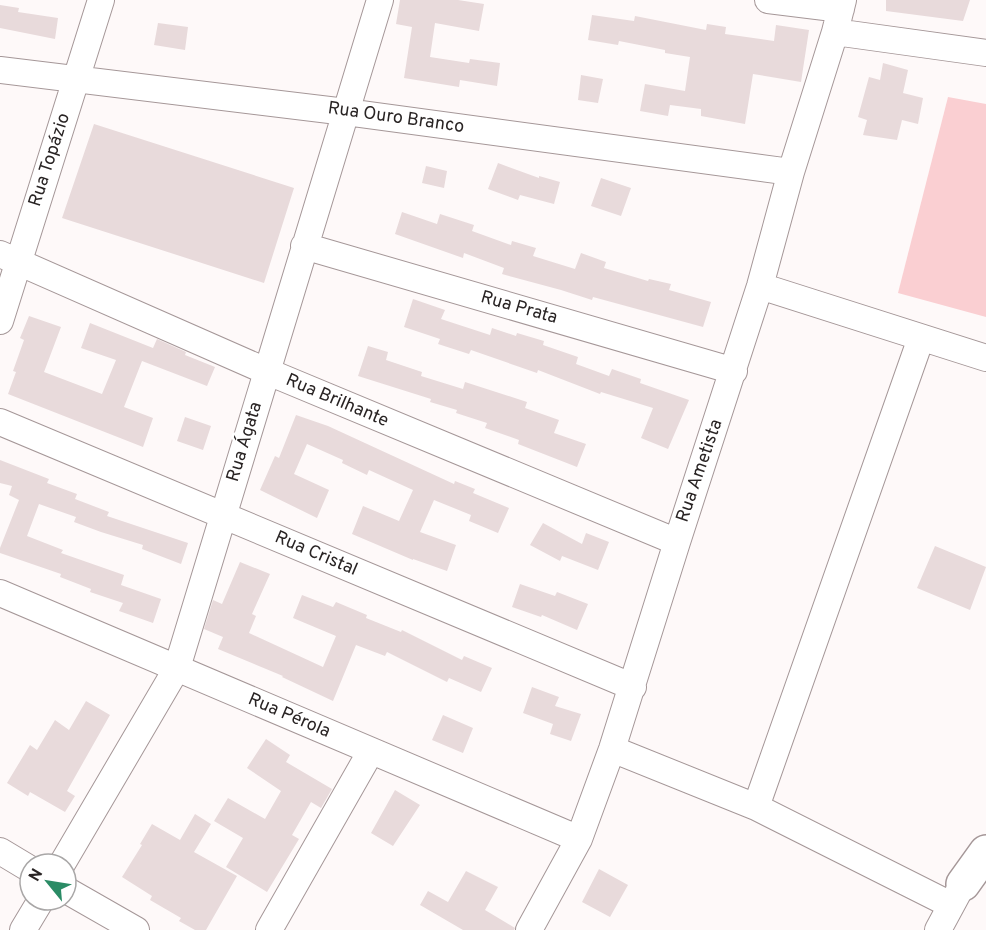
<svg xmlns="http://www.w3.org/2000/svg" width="986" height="930" font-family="Overpass,sans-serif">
<rect width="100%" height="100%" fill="#fef9f9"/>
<path fill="#facfd2" d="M 948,97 L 986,104 L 986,317 L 898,293 Z"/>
<path fill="#e8dadb" d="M 400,0 L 458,0 L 484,4 L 479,31 L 435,23 L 430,57 L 469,63 L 470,59 L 500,63 L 497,86 L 460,80 L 459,87 L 404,78 L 412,27 L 396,24 Z
M 886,0 L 970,0 L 963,21 L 886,11 Z
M 0,5 L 19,8 L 18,12 L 58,18 L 55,39 L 0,28 Z
M 592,15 L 634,21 L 635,16 L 706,30 L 707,24 L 726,27 L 725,34 L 774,41 L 776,25 L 809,30 L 801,82 L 753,74 L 745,124 L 701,116 L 701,109 L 670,105 L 668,116 L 640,111 L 645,84 L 685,91 L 690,57 L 665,53 L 665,50 L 619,41 L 618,45 L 588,40 Z
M 158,23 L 188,27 L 185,50 L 154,45 Z
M 883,63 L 908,70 L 903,93 L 923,98 L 918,124 L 902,120 L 897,140 L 863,135 L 867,120 L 858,117 L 869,77 L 880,80 Z
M 581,75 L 603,79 L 598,103 L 578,100 Z
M 94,124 L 294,188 L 264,283 L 62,218 Z
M 498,163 L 539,178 L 539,176 L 560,182 L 554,204 L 520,195 L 518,200 L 488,189 Z
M 426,166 L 447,171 L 444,188 L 422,183 Z
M 601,178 L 631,188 L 621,216 L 591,206 Z
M 402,212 L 437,224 L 440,214 L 474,225 L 472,231 L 511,245 L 512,241 L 536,248 L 533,256 L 575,269 L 581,253 L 606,262 L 604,268 L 648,281 L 649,279 L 671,284 L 669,290 L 711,302 L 703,327 L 593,297 L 592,300 L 561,290 L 502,274 L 504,268 L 464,253 L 463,258 L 395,234 Z
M 413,299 L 445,310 L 441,319 L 490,335 L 492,328 L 516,336 L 517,333 L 544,341 L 543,345 L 578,357 L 576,364 L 609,376 L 612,369 L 641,379 L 640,383 L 689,400 L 668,449 L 641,438 L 653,408 L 601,392 L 600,394 L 538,370 L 537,373 L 471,350 L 469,354 L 438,344 L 440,339 L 404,327 Z
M 29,316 L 61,327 L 44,372 L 102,394 L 116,360 L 81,348 L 90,323 L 153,348 L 157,339 L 186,352 L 185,355 L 215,367 L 207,386 L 142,361 L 124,407 L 153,418 L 143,447 L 8,394 L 16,372 L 13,371 L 24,340 L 20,338 Z
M 368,346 L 388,352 L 386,360 L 422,372 L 421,376 L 463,389 L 465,382 L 527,402 L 525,408 L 559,420 L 554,433 L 586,444 L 577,467 L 518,444 L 519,440 L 485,428 L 487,423 L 456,413 L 457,410 L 430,402 L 431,399 L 358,376 Z
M 296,415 L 328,426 L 454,484 L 455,481 L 475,489 L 473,493 L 509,508 L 498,533 L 469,521 L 471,515 L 434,500 L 420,532 L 456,545 L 447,571 L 413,559 L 413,560 L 352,534 L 363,506 L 399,521 L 413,490 L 369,470 L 367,475 L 342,463 L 343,460 L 307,444 L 294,474 L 329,490 L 317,518 L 260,490 L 275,456 L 279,458 Z
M 185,417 L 211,426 L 203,450 L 177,441 Z
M 0,460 L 49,479 L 47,483 L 77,494 L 75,499 L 109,512 L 107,516 L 188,543 L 181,564 L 142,549 L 143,545 L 101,532 L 74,522 L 76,517 L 39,504 L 27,536 L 63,550 L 61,553 L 124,575 L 121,585 L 161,599 L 153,623 L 119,611 L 123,603 L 90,592 L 91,589 L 60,577 L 61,574 L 0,553 L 0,548 L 19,500 L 9,495 L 12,486 L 0,483 Z
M 543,523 L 582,544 L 586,533 L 609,542 L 598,570 L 562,556 L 560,561 L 530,545 Z
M 935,546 L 986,567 L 970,610 L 917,588 Z
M 240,562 L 270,574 L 252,614 L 256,616 L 249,633 L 323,667 L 336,636 L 293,618 L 302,595 L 333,607 L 336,602 L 367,615 L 366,618 L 401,632 L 402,630 L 462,660 L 464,656 L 492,668 L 481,692 L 449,678 L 447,682 L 387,652 L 385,656 L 356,645 L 333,701 L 282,677 L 283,676 L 218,649 L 223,637 L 204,629 L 213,600 L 222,604 Z
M 520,584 L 555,596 L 557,592 L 588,604 L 577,630 L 542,615 L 541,617 L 512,607 Z
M 532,687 L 559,697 L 555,706 L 581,714 L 571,741 L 550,734 L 553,724 L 523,713 Z
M 86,701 L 110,715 L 67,791 L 75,796 L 65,812 L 30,792 L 28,796 L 7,783 L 30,745 L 37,750 L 55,720 L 69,730 Z
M 443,715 L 473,728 L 463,753 L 432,740 Z
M 266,739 L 290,755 L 286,762 L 332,789 L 321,808 L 311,802 L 292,835 L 299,839 L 267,892 L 226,867 L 243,838 L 214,821 L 228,798 L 265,819 L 281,791 L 247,768 Z
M 395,790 L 420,805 L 393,846 L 371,833 Z
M 195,814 L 211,824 L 194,852 L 237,876 L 206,930 L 195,930 L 179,921 L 181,918 L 150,900 L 152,896 L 122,877 L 142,845 L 140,844 L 152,824 L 180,840 Z
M 599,869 L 628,885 L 610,917 L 582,902 Z
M 466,871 L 498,887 L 485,910 L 515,928 L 514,930 L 463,930 L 420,905 L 428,891 L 448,902 Z"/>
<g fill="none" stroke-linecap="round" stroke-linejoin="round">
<g stroke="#a59798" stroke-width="28">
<path id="street" d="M 768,0 L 841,9
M 835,32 L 986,53
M 0,70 L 346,112 L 791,172
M 304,246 L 734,371
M 0,254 L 266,371 L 677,542
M 760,286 L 986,358
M 0,321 L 101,0
M 0,422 L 633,687
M 0,593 L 579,839
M 612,749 L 756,807 L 951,905
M 756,807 L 921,338
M 0,851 L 30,869
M 62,864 L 177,668 L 380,0
M 66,890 L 136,930
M 23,930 L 41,900
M 269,930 L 371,751
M 529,930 L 579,839 L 612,749 L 677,542 L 760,286 L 791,172 L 835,32 L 843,0
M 938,930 L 959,891"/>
</g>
<g stroke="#a59798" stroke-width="36">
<path id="primary" d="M 963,884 L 986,852"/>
</g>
<use href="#street" stroke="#fff" stroke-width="26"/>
<use href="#primary" stroke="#fff" stroke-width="33"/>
</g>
<g text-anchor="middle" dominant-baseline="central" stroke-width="5" stroke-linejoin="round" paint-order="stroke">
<g font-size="18" fill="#292424" stroke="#fff">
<text transform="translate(396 118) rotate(8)">Rua Ouro Branco</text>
<text transform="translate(50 160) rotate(-72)">Rua Topázio</text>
<text transform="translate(519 308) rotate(16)">Rua Prata</text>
<text transform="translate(337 401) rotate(23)">Rua Brilhante</text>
<text transform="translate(245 442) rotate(-73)">Rua Ágata</text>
<text transform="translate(700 471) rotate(-71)">Rua Ametista</text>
<text transform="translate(316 554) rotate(23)">Rua Cristal</text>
<text transform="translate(289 716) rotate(23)">Rua Pérola</text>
</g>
</g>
<g transform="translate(48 882) rotate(300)"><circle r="28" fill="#ffffff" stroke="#a9a7a7" stroke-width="1.5"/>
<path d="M0-4.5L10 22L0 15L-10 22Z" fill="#2a8b65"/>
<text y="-9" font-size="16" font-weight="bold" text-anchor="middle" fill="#292424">N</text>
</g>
</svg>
